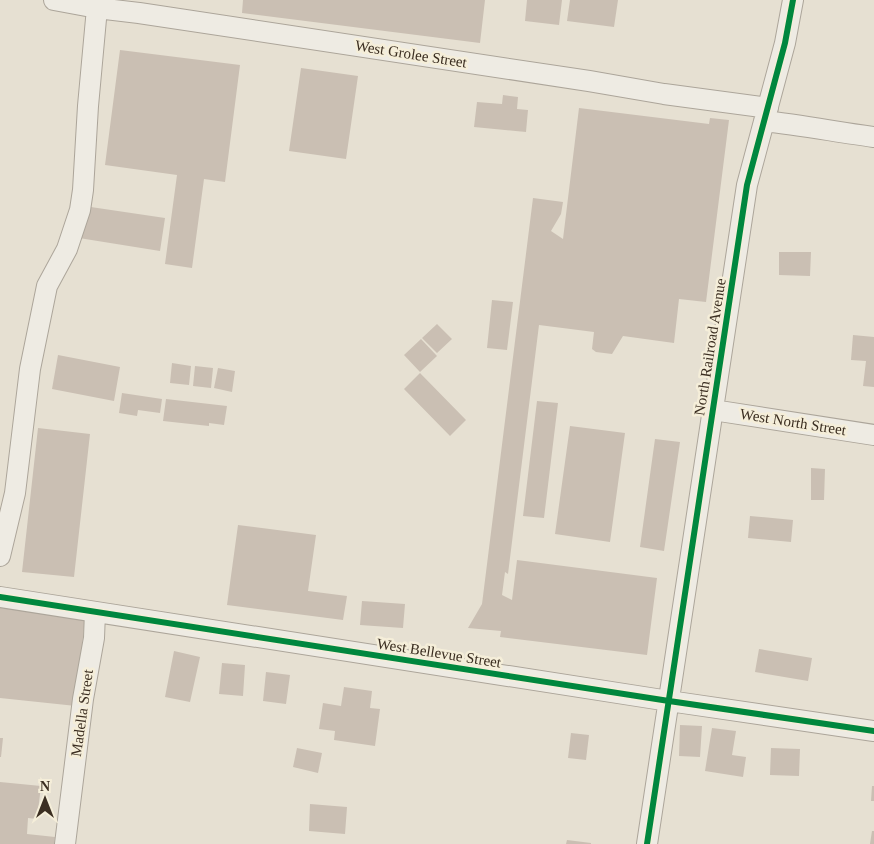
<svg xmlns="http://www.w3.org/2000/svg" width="874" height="844" font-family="Georgia,serif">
<rect width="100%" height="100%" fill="#e6e0d2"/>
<path fill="#cabfb3" d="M 243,0 L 485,0 L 480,43 L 242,13 Z
M 527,0 L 562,0 L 559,25 L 525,21 Z
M 570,0 L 618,0 L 614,27 L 567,21 Z
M 120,50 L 240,65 L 225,182 L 204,179 L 192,268 L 165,264 L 177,175 L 105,165 Z
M 301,68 L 358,76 L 346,159 L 289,151 Z
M 503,95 L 518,97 L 517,109 L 528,110 L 526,132 L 474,127 L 477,102 L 502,104 Z
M 579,108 L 709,124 L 710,118 L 729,120 L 706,302 L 679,299 L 674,343 L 623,336 L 612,354 L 596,352 L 592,349 L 594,332 L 539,325 L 508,574 L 505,572 L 502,595 L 512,600 L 517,560 L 657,578 L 647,655 L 500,637 L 501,631 L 468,628 L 482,604 L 533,198 L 563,202 L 561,214 L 551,231 L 563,239 Z
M 84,206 L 165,218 L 160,251 L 79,238 Z
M 779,252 L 811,252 L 810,276 L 779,275 Z
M 492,300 L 513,302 L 507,350 L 487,348 Z
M 437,324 L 452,339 L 437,353 L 422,338 Z
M 853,335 L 874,337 L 874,387 L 863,386 L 866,361 L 851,360 Z
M 421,339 L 437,356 L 420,372 L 404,355 Z
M 58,355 L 120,367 L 114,401 L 52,389 Z
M 172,363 L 191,366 L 189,385 L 170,383 Z
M 195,366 L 213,368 L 211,388 L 193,386 Z
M 218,368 L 235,371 L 232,392 L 214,388 Z
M 420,373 L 466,420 L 450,436 L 404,389 Z
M 122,393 L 162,399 L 160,413 L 138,410 L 137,416 L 119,413 Z
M 166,399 L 227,406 L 224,425 L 209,423 L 209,426 L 163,421 Z
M 537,401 L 558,403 L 544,518 L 523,516 Z
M 570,426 L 625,433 L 610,542 L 555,534 Z
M 38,428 L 90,434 L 74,577 L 22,572 Z
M 655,439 L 680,442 L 664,551 L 640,547 Z
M 811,468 L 825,469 L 824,500 L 811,500 Z
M 750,516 L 793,520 L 791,542 L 748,538 Z
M 238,525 L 316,535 L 308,591 L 347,596 L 343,620 L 227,605 Z
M 362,601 L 405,604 L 403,628 L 360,625 Z
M 0,608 L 85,617 L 76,706 L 0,698 Z
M 759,649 L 812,658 L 808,681 L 755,672 Z
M 174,651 L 200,657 L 190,702 L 165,697 Z
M 222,663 L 245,665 L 243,696 L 219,694 Z
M 266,672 L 290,675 L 286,704 L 263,701 Z
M 344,687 L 372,691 L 370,708 L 380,709 L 375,746 L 334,740 L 335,731 L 319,729 L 323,703 L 341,706 Z
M 680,725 L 702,726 L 700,757 L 679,756 Z
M 712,728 L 736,731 L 732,755 L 746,757 L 743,777 L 705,771 Z
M 571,733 L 589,735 L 586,760 L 568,758 Z
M 0,738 L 3,738 L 1,757 L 0,757 Z
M 297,748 L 322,753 L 318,773 L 293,767 Z
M 771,748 L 800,749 L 799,776 L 770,775 Z
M 0,782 L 41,786 L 37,819 L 28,818 L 27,834 L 55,837 L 54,844 L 0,844 Z
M 872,786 L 874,786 L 874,801 L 871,801 Z
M 310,804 L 347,807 L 345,834 L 309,831 Z
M 872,831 L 874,831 L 874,844 L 870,844 Z
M 567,840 L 591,843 L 591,844 L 566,844 Z"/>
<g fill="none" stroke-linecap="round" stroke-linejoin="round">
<g stroke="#aca59a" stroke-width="22">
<path id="minor" d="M 54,0 L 97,8 L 139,13 L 589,81 L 664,94 L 768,108
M 764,121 C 801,125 837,132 874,137
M 713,410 L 874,435
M 0,556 L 15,493 L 30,369 L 47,286 L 67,249 L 80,210 L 83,190 L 88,106 L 97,8
M 0,597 L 669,701 L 874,731
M 65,844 L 83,699 L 94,638 L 95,612
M 647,844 L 747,185 L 785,43 L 793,0"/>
</g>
<use href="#minor" stroke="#eeebe3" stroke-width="20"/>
<g stroke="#f5eed9" stroke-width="9">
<path id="cycleway" d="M 0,597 L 669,701 L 874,731
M 647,844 L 747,185 L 785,43 L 793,0"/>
</g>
<use href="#cycleway" stroke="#00873e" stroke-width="6"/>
</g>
<g text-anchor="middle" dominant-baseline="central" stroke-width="5" stroke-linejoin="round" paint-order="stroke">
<g font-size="15" fill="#3b2e21" stroke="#f5eed9">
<text transform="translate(411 54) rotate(9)">West Grolee Street</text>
<text transform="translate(710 347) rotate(-81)">North Railroad Avenue</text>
<text transform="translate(793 422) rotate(9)">West North Street</text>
<text transform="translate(439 653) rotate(9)">West Bellevue Street</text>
<text transform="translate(82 713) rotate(-82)">Madella Street</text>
</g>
</g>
<g transform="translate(45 799)" stroke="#f5eed9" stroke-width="4" paint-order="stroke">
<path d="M0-4L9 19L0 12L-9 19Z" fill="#3b2e21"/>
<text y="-8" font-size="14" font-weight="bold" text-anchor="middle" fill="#3b2e21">N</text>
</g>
</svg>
